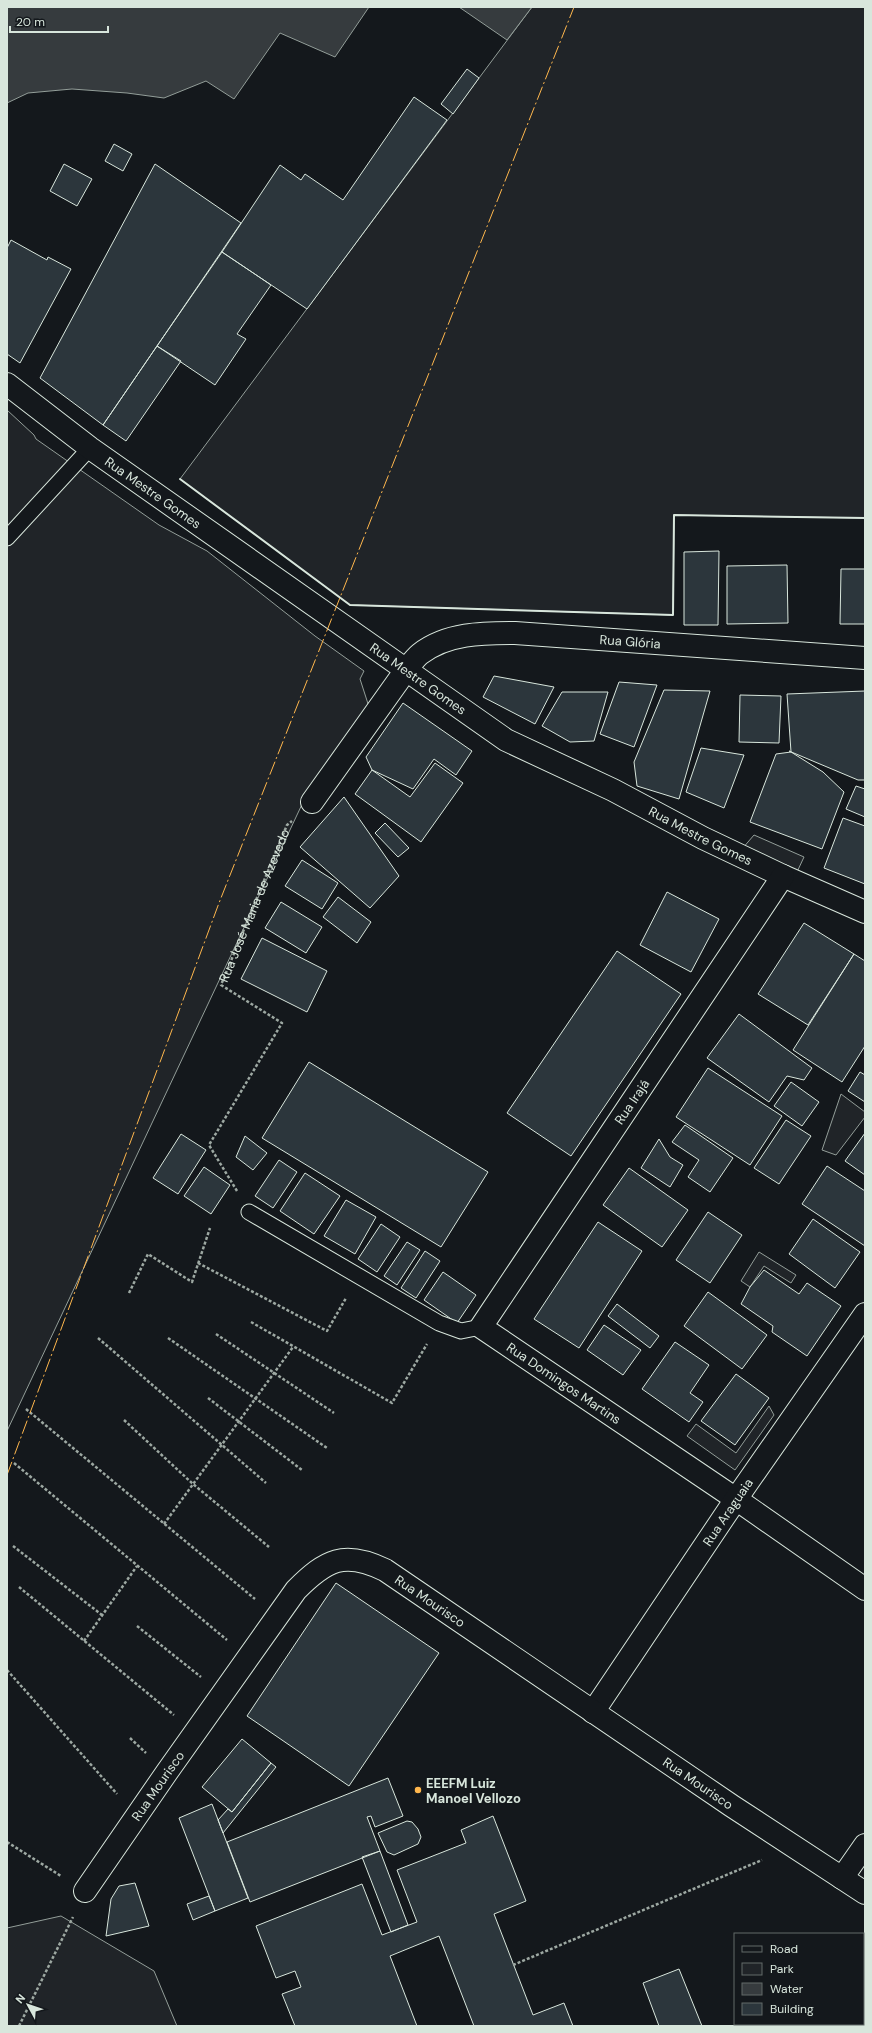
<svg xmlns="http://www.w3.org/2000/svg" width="872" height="2033" font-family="'DM Sans',sans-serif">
<rect width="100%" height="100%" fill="#14181c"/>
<path fill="#202428" stroke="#939e99" d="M 532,7 L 865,7 L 865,518 L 674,515 L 673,615 L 350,605 L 180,479 Z
M 7,410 L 34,435 L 36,439 L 159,525 L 207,551 L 315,636 L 364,671 L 360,679 L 371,713 L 332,766 L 313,781 L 7,1431 Z
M 754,835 L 804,857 L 797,872 L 742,849 Z
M 841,1094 L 865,1112 L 865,1117 L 836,1155 L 822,1150 Z
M 759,1252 L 796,1275 L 791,1283 L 764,1266 L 750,1287 L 741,1281 Z
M 769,1406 L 774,1415 L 735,1470 L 687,1436 L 696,1424 L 736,1453 Z
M 61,1916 L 154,1971 L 177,2026 L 7,2026 L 7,1928 Z"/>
<path fill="#363b3e" stroke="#939e99" d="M 7,7 L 369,7 L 335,57 L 280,33 L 234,99 L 206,81 L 164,98 L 127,93 L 72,89 L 28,93 L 7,103 Z
M 459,7 L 532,7 L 507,40 Z"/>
<path fill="#2c363c" stroke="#d8e6dc" d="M 467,69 L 479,78 L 453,114 L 441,104 Z
M 414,97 L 447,120 L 307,309 L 222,252 L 280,165 L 301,180 L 305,174 L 343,200 Z
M 114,144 L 132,154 L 123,171 L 105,161 Z
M 64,164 L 92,179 L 77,206 L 50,191 Z
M 155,164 L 241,223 L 103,425 L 40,378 Z
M 11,240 L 47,260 L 48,257 L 71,269 L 20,363 L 7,354 L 7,248 Z
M 222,252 L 271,285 L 237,334 L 246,339 L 215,385 L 157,346 Z
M 157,346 L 181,361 L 126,441 L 103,425 Z
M 719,551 L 718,625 L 684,625 L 684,552 Z
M 787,565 L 788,623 L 727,624 L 727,566 Z
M 841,569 L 865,569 L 865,624 L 840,624 Z
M 494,676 L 554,687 L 535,724 L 483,697 Z
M 619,682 L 657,685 L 634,747 L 600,734 Z
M 664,690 L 710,691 L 679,799 L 637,786 L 634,762 Z
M 865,691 L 865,780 L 858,780 L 789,751 L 791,752 L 787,694 Z
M 562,692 L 608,692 L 594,741 L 570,742 L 542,726 Z
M 740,695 L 781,696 L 779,743 L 739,742 Z
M 403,703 L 472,751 L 456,775 L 434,759 L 413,789 L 372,770 L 366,757 Z
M 701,748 L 744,755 L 724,808 L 686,792 Z
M 791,752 L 823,772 L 844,792 L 822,849 L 750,822 L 776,754 Z
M 435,763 L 463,783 L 421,842 L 355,794 L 372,770 L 410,797 Z
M 856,786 L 865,789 L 865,817 L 846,809 Z
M 344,797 L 399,876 L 370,908 L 300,847 Z
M 843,818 L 865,826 L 865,884 L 824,868 Z
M 385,823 L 409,848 L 398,857 L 375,833 Z
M 302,860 L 338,883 L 322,909 L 285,886 Z
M 667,892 L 719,919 L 691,972 L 640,945 Z
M 338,897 L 371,922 L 357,943 L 323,917 Z
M 281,902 L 322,927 L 306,953 L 265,928 Z
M 804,923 L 854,954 L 808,1025 L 758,994 Z
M 262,938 L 327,971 L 307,1012 L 241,979 Z
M 617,951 L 681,994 L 571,1156 L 507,1113 Z
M 854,954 L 865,961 L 865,1046 L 842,1082 L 793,1050 Z
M 739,1014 L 812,1068 L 804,1080 L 787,1076 L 769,1102 L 707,1058 Z
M 309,1062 L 488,1172 L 441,1247 L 262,1138 Z
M 708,1068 L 782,1116 L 750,1165 L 676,1117 Z
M 860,1072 L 865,1075 L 865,1102 L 848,1091 Z
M 791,1082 L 819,1102 L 802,1126 L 774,1106 Z
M 786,1120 L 811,1136 L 779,1184 L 754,1168 Z
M 685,1125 L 733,1158 L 710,1192 L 688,1177 L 699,1160 L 672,1142 Z
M 865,1133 L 865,1175 L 845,1161 Z
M 181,1134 L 206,1150 L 178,1194 L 153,1178 Z
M 245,1136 L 267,1153 L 253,1170 L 236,1157 Z
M 659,1139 L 670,1157 L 683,1165 L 670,1187 L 641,1168 Z
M 279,1160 L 297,1172 L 273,1208 L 255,1196 Z
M 827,1166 L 865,1191 L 865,1246 L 802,1204 Z
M 204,1167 L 230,1185 L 211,1214 L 184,1196 Z
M 629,1168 L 688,1210 L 662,1247 L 603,1205 Z
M 305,1173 L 340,1196 L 314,1234 L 280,1211 Z
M 346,1200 L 376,1217 L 355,1254 L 324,1236 Z
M 708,1212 L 742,1235 L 710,1283 L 676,1260 Z
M 813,1219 L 860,1252 L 835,1288 L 789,1254 Z
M 598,1222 L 642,1251 L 579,1348 L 534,1319 Z
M 381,1224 L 400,1237 L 377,1272 L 358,1259 Z
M 407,1242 L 420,1250 L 397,1285 L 384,1276 Z
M 425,1251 L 440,1261 L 416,1298 L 401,1288 Z
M 764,1270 L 799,1294 L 807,1283 L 841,1306 L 807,1356 L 772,1332 L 773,1326 L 741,1304 L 750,1287 Z
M 443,1272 L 476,1295 L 457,1323 L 424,1300 Z
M 708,1292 L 767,1335 L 742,1369 L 684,1326 Z
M 617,1304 L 659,1336 L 650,1348 L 608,1316 Z
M 604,1325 L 641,1350 L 623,1375 L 587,1350 Z
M 675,1342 L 709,1365 L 690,1393 L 703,1402 L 689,1422 L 642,1389 Z
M 736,1374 L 769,1398 L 735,1445 L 701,1421 Z
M 336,1583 L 439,1653 L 349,1786 L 247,1716 Z
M 242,1739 L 271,1763 L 232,1812 L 202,1787 Z
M 271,1763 L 276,1767 L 223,1833 L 218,1820 L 228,1809 L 232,1812 Z
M 388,1778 L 403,1816 L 375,1827 L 371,1816 L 367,1817 L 380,1851 L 250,1902 L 227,1842 Z
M 212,1804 L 248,1898 L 215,1911 L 179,1818 Z
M 493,1816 L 526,1901 L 494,1914 L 533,2015 L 564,2003 L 573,2026 L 474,2026 L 439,1936 L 390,1956 L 417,2026 L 295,2026 L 282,1994 L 301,1987 L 295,1971 L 276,1978 L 256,1926 L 362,1884 L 382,1935 L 417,1922 L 397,1870 L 466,1843 L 461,1830 Z
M 407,1821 L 412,1822 L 418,1829 L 421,1837 L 418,1844 L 394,1855 L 387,1852 L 378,1833 Z
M 380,1851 L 408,1925 L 391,1932 L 362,1857 Z
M 135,1883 L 149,1926 L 106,1936 L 111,1899 L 119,1886 Z
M 209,1896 L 215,1911 L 193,1920 L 187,1904 Z
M 679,1969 L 702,2026 L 659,2026 L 643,1983 Z"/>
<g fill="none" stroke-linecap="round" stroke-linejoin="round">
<g stroke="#d8e6dc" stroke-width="17">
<path id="service" d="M 7,538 L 90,448
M 249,1212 L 439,1323 L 461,1331 L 481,1327"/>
</g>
<g stroke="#d8e6dc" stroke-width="24">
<g id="minor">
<path id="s2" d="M 7,384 L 90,448 L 506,740 L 613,790 L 703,838 L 783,876 L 865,912"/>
<path id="s3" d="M 312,802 L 406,670 C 410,665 415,658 420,654 C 447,633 482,633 515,633 L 865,658"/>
<path id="s4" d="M 783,876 L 481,1327 L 736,1499 L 865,1589"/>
<path id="s5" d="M 593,1712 L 736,1499 L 865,1314"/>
<path d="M 842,1878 L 865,1845"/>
<path id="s6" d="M 85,1891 L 167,1772 L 296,1590 C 326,1560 344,1550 385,1570 L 732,1806 L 865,1893"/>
</g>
</g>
<g stroke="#9da8a2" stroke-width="2.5" stroke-dasharray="3 2" stroke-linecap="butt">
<path id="s1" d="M 237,1191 L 209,1145 L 282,1023 L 221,985 L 287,825 L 292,821"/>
<path d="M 198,1263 L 327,1331 L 346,1298"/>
<path d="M 129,1293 L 148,1254 L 192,1282 L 210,1228"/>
<path d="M 251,1322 L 392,1403 L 427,1344"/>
<path d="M 216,1334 L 334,1413"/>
<path d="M 98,1338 L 266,1483"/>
<path d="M 168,1338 L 327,1448"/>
<path d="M 208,1398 L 302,1470"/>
<path d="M 26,1409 L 255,1599"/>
<path d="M 124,1420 L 193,1484 L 269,1547"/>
<path d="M 14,1463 L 227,1640"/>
<path d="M 164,1524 L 293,1347"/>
<path d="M 13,1546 L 102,1615"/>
<path d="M 19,1587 L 174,1715"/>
<path d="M 137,1626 L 201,1677"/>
<path d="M 84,1641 L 137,1566"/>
<path d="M 7,1670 L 117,1794"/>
<path d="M 130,1738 L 146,1753"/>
<path d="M 7,1842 L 61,1876"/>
<path d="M 513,1965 L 762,1860"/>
<path d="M 19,2026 L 73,1917"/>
</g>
<use href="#service" stroke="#14181c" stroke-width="15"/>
<use href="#minor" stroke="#14181c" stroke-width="22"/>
<path stroke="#d8e6dc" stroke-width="2" d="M 180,479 L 350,605 L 673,615 L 674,515 L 865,518"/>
<path stroke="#ffb74d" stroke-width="1" stroke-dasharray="14 3 2 3" stroke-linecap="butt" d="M 7,1475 L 219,903 L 574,7"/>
</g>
<circle fill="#ffb74d" stroke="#14181c" stroke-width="1.5" cx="418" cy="1790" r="4"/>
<g text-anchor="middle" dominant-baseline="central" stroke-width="3" stroke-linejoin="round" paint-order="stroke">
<g font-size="13" fill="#d8e6dc" stroke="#14181c">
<text stroke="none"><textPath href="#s2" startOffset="182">Rua Mestre Gomes</textPath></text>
<text stroke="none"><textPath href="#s3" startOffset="398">Rua Glória</textPath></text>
<text stroke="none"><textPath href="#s2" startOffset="506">Rua Mestre Gomes</textPath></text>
<text stroke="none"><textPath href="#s2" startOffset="830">Rua Mestre Gomes</textPath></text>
<text stroke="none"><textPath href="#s1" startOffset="354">Rua José Maria de Azevedo</textPath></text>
<text transform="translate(632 1102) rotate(-56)">Rua Irajá</text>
<text stroke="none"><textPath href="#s4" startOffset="643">Rua Domingos Martins</textPath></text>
<text stroke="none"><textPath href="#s5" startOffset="241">Rua Araguaia</textPath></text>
<text stroke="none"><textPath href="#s6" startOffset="523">Rua Mourisco</textPath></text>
<text stroke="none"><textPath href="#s6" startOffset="847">Rua Mourisco</textPath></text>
<text stroke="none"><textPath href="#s6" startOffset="128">Rua Mourisco</textPath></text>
</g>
<g font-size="13" font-weight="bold" fill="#d8e6dc" stroke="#14181c" text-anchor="start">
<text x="426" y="1783">EEEFM Luiz<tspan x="426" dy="15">Manoel Vellozo</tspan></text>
</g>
</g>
<rect width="872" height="2033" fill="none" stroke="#d8e6dc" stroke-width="16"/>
<rect x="734" y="1933" width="130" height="92" fill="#14181c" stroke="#626a69"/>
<rect x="742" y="1946" width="20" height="6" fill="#14181c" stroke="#626a69"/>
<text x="770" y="1953" font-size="12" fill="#d8e6dc">Road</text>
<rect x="742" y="1963" width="20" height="12" fill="#202428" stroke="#626a69"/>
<text x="770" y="1973" font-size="12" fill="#d8e6dc">Park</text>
<rect x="742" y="1983" width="20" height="12" fill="#363b3e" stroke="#626a69"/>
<text x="770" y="1993" font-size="12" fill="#d8e6dc">Water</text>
<rect x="742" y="2003" width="20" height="12" fill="#2c363c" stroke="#626a69"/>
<text x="770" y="2013" font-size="12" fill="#d8e6dc">Building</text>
<g transform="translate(28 2005) rotate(310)" stroke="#14181c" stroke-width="3" paint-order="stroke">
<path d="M0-3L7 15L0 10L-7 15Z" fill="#d8e6dc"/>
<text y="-6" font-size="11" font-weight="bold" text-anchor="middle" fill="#d8e6dc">N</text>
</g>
<path d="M10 26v6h98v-6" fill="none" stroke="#d8e6dc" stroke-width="2"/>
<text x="16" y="26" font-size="12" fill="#d8e6dc" stroke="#14181c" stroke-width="3" paint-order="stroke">20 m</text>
</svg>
